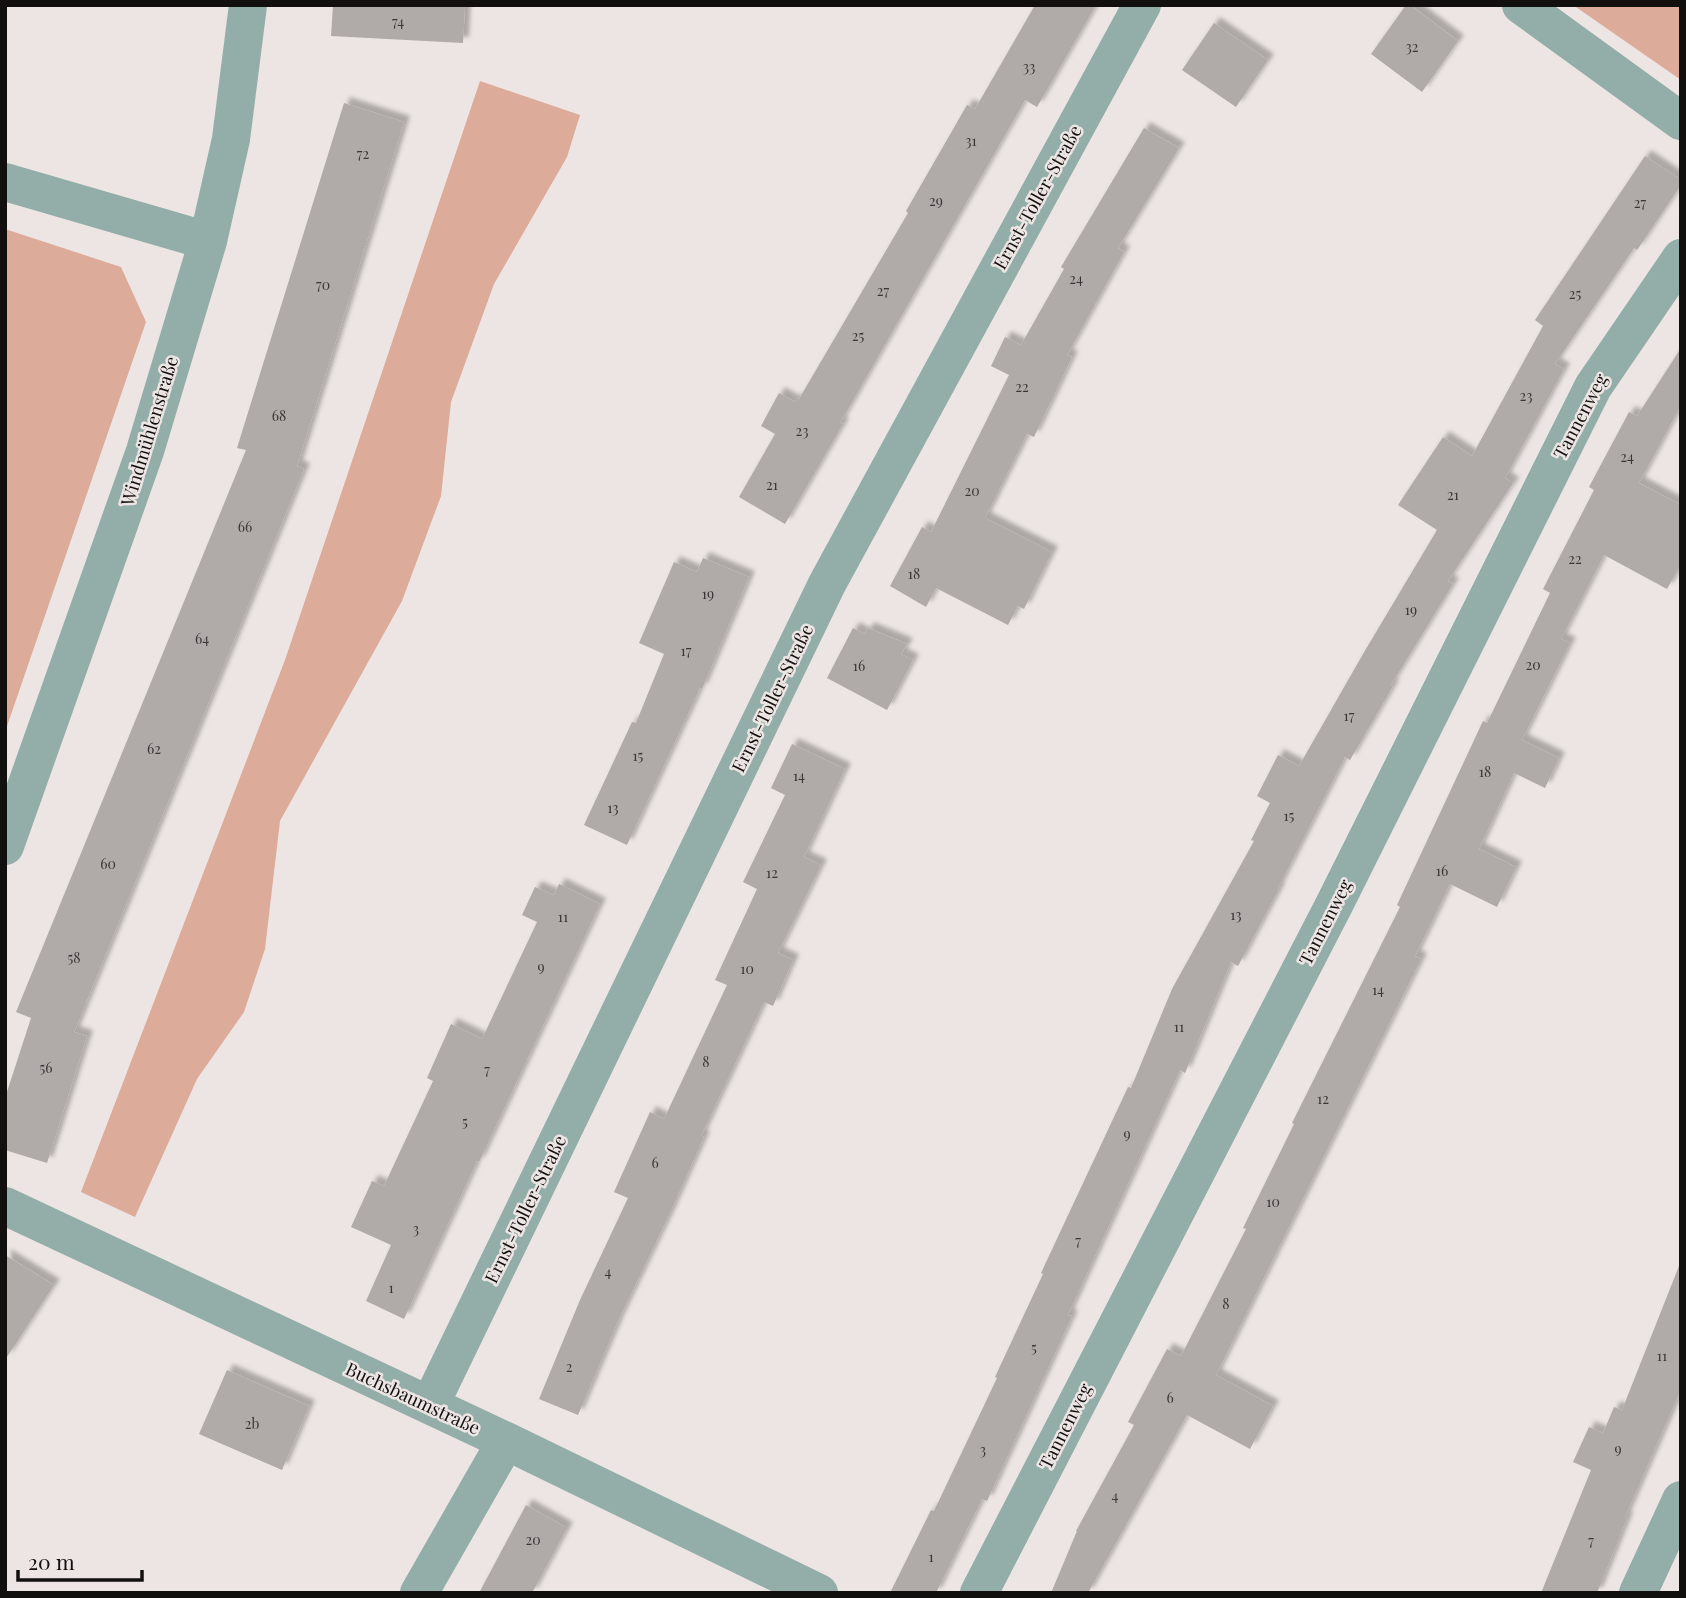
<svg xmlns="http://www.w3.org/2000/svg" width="1686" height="1598" font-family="'Playfair Display',serif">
<defs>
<filter id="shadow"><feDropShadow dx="6" dy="-6" stdDeviation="2" flood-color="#0004"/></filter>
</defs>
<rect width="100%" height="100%" fill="#ece5e3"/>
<path fill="#ddab99" d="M 1573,5 L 1681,5 L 1681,80 Z
M 480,81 L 580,115 L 567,157 L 494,284 L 451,402 L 441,496 L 402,601 L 280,821 L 265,949 L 244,1012 L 197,1079 L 135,1217 L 81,1192 L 285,660 Z
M 5,229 L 121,267 L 146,322 L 5,732 Z"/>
<path fill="#b0aaa8" filter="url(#shadow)" d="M 333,5 L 465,5 L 463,43 L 331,36 Z
M 1035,5 L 1096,5 L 1037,107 L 1025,100 L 840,423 L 843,424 L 785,524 L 739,497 L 775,434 L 761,426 L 779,393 L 795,402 L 797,398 L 799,399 L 908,213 L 906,211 L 967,105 L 975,109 Z
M 1406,5 L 1410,5 L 1458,41 L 1422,92 L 1371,54 Z
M 1214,23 L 1268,60 L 1236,107 L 1182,70 Z
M 344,103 L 404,122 L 297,466 L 304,469 L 74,1032 L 87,1036 L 47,1163 L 5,1150 L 5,1098 L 31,1018 L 16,1012 L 246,450 L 237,448 Z
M 1144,128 L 1179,148 L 1118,248 L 1124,252 L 1067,355 L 1072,357 L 1034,437 L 1027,434 L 985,518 L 1052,552 L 1024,609 L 1018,606 L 1008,625 L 936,588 L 926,607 L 890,586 L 922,527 L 931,532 L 1009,375 L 991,366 L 1005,337 L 1021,345 L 1064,269 L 1061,267 Z
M 1645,156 L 1681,180 L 1681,185 L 1637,250 L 1634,248 L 1555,364 L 1564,369 L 1505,478 L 1513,483 L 1448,581 L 1453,584 L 1391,685 L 1393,686 L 1350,760 L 1345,757 L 1278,888 L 1279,889 L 1238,966 L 1231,962 L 1185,1073 L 1180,1070 L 1068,1315 L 1072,1316 L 987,1501 L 982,1499 L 936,1593 L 890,1593 L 931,1510 L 934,1511 L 997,1378 L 995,1377 L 1043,1274 L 1041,1273 L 1128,1087 L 1131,1088 L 1172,989 L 1254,841 L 1251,840 L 1270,803 L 1257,796 L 1278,755 L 1299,766 L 1363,654 L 1437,530 L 1398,505 L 1443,437 L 1472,456 L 1543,326 L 1535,320 Z
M 1681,348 L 1681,405 L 1639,483 L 1681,505 L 1681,564 L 1667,589 L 1604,555 L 1561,639 L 1570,643 L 1522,740 L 1559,758 L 1545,788 L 1514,773 L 1479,849 L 1516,867 L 1497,907 L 1450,884 L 1415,956 L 1421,959 L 1216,1375 L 1273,1406 L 1250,1449 L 1187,1415 L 1088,1593 L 1051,1593 L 1077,1531 L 1076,1531 L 1134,1425 L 1128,1422 L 1167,1349 L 1181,1356 L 1246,1229 L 1243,1228 L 1294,1124 L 1292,1123 L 1400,907 L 1397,905 L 1483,721 L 1487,723 L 1550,593 L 1543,589 L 1594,490 L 1589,487 L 1629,412 L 1637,416 Z
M 703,558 L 749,577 L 702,689 L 700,688 L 627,845 L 584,825 L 632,722 L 636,723 L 664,654 L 639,643 L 674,562 L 697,572 Z
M 853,628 L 865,634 L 868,628 L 907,644 L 901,654 L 913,660 L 887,710 L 827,678 Z
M 792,744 L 845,769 L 804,857 L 821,865 L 778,953 L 793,960 L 773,1006 L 764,1002 L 701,1136 L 704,1137 L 668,1217 L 618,1321 L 578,1415 L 539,1399 L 580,1300 L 628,1198 L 614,1192 L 650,1112 L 664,1119 L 727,985 L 715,980 L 757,889 L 743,882 L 785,795 L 771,788 Z
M 559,884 L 600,904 L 479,1162 L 477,1161 L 404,1319 L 366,1301 L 391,1245 L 351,1227 L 372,1181 L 384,1186 L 433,1081 L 427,1078 L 451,1024 L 482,1039 L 537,922 L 522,915 L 535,887 L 554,895 Z
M 5,1255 L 54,1285 L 5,1360 Z
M 1679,1266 L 1681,1389 L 1625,1517 L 1627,1518 L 1597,1593 L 1541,1593 L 1591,1470 L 1573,1462 L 1589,1427 L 1603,1433 L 1614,1407 L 1622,1410 Z
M 227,1370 L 309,1406 L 282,1470 L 199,1434 Z
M 526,1505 L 567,1528 L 532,1593 L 479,1593 Z"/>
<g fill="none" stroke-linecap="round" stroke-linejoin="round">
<path stroke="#93ada8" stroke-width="38" d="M 1521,5 L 1681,121
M 5,182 L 208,241
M 5,846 L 145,451 L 208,241 L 231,139 L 248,5
M 5,1206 L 506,1441 L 819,1593
M 430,1405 L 827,584 L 1142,5
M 419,1593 L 506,1441
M 979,1593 L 1335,903 L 1593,387 L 1681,258
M 1638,1593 L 1681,1500"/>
</g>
<g text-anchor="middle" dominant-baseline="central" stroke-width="5" stroke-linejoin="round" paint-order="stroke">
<g font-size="14" fill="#3a3635">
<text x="398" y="21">74</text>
<text x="1412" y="46">32</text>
<text x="1029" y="66">33</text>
<text x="971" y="140">31</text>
<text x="363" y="153">72</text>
<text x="936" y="200">29</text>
<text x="1640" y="202">27</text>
<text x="1076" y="278">24</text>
<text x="323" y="284">70</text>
<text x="883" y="290">27</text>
<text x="1575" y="293">25</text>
<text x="858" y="335">25</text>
<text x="1022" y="386">22</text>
<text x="1526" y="395">23</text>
<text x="279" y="415">68</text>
<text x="802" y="430">23</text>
<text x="1627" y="456">24</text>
<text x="772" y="484">21</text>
<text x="972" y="490">20</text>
<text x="1453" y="494">21</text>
<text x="245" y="526">66</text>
<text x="1575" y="558">22</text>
<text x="914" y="573">18</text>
<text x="708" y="593">19</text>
<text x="1411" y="609">19</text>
<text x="202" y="638">64</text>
<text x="686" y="650">17</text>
<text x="1533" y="664">20</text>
<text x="859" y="665">16</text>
<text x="1349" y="715">17</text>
<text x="154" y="748">62</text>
<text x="638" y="755">15</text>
<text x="1485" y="771">18</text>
<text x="799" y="775">14</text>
<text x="613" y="807">13</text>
<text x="1289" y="815">15</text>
<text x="108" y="863">60</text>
<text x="1442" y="870">16</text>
<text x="772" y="872">12</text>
<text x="1236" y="914">13</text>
<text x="563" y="916">11</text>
<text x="74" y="957">58</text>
<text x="541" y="966">9</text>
<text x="747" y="968">10</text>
<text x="1378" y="989">14</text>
<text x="1179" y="1026">11</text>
<text x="706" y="1061">8</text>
<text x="46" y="1067">56</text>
<text x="487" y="1069">7</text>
<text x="1323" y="1098">12</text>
<text x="465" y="1121">5</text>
<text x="1127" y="1133">9</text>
<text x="655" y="1162">6</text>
<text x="1273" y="1201">10</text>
<text x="416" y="1228">3</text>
<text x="1078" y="1240">7</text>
<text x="608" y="1271">4</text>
<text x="391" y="1287">1</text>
<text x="1226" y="1303">8</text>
<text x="1034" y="1347">5</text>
<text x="1662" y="1355">11</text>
<text x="569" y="1366">2</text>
<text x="1170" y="1397">6</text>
<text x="252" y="1423">2b</text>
<text x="1618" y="1448">9</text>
<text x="983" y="1449">3</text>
<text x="1115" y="1495">4</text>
<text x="533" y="1539">20</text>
<text x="1591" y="1540">7</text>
<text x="931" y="1556">1</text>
</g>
<g font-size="18" fill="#12100f" stroke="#ece5e3">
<text transform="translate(1037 197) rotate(-61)">Ernst-Toller-Straße</text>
<text transform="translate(1580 416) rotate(-62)">Tannenweg</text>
<text transform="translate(149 431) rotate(-73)">Windmühlenstraße</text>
<text transform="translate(772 698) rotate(-64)">Ernst-Toller-Straße</text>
<text transform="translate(1325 922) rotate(-63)">Tannenweg</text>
<text transform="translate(525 1209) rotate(-64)">Ernst-Toller-Straße</text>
<text transform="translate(413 1398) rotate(25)">Buchsbaumstraße</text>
<text transform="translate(1065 1426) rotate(-63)">Tannenweg</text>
</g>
</g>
<rect width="1686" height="1598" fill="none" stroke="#12100f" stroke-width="14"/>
<path d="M18 1570v10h124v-10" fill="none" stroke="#12100f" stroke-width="3.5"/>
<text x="28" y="1570" font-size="21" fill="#12100f" stroke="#ece5e3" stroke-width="5" paint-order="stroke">20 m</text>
</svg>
